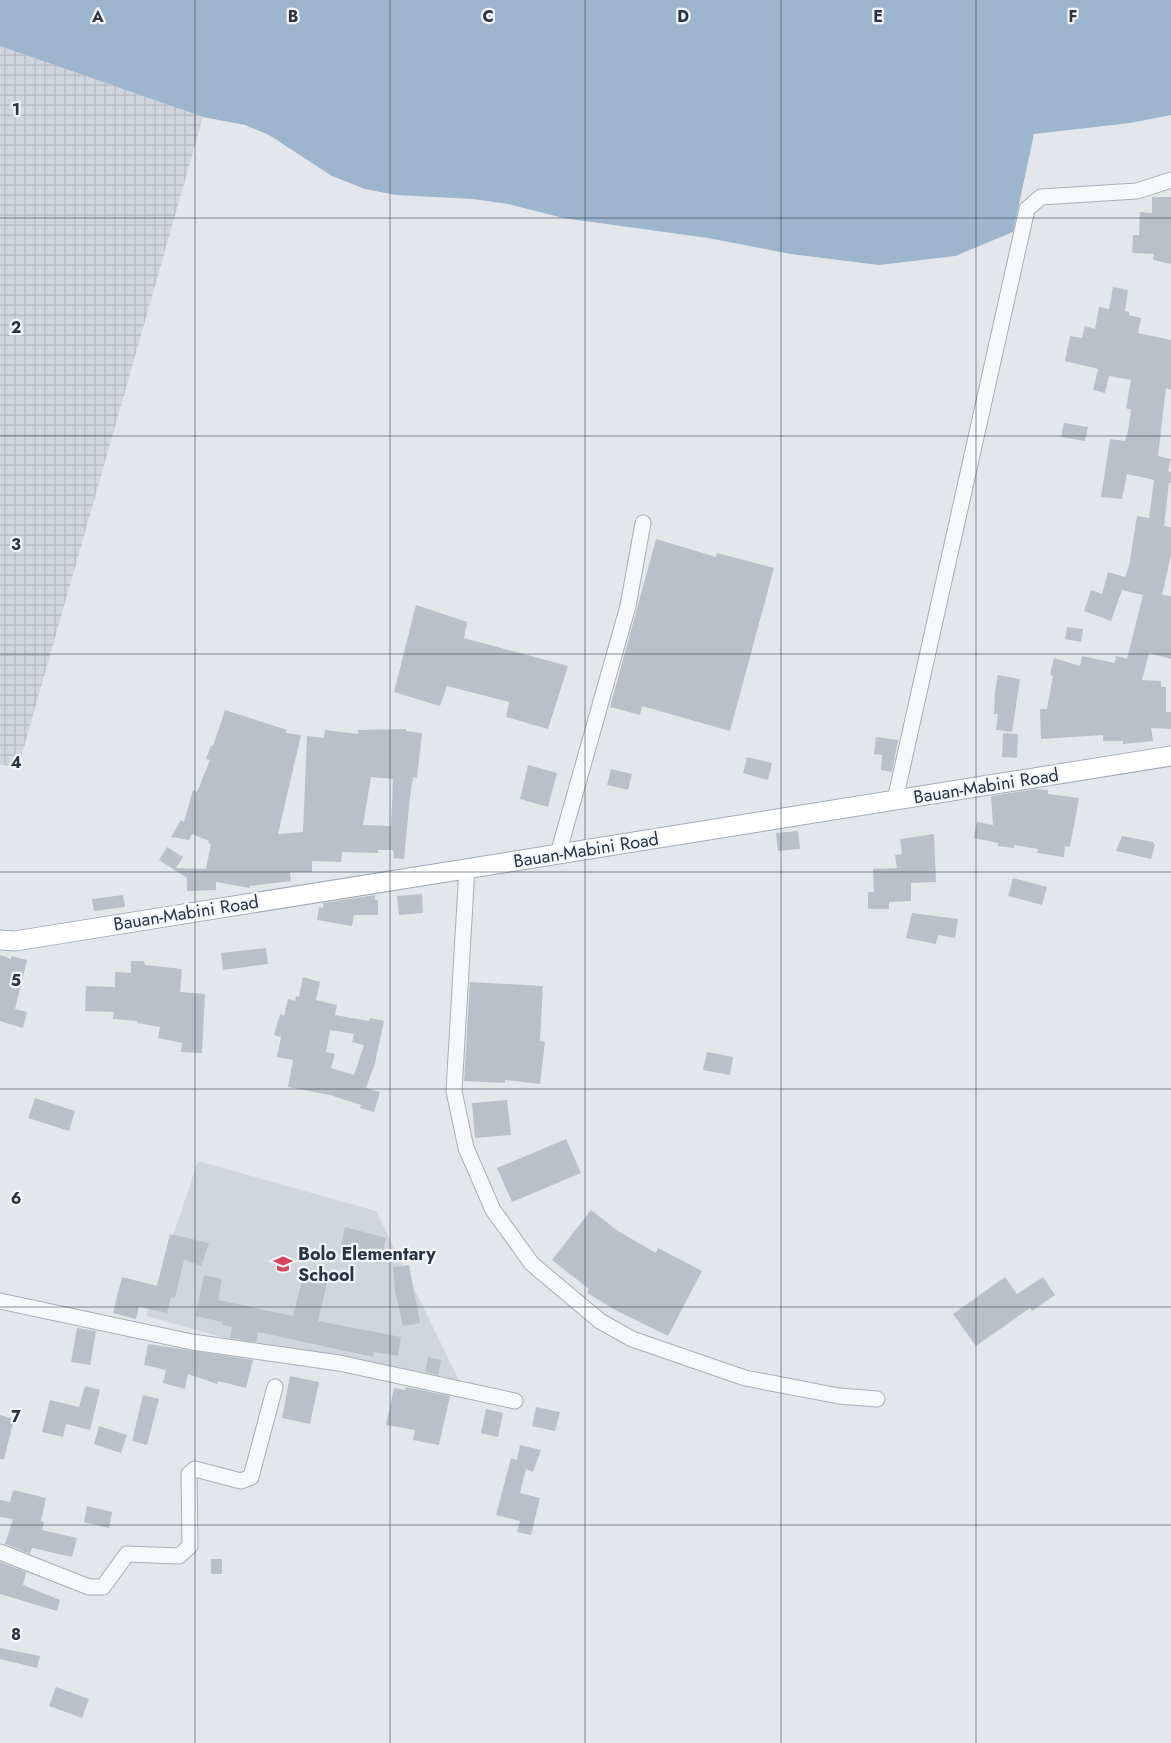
<svg xmlns="http://www.w3.org/2000/svg" width="1171" height="1743" font-family="Jost,sans-serif">
<defs>
<pattern id="industrial-grid" width="8" height="8" patternUnits="userSpaceOnUse" patternTransform="scale(1.25)"><rect width="8" height="8" fill="#d1d6de"/><path d="M0 4h8M4 0v8" fill="none" stroke="#b4b8c0"/></pattern>
</defs>
<rect width="100%" height="100%" fill="#e3e7ec"/>
<path fill="#d1d6de" d="M 198,1161 L 376,1211 L 459,1380 L 305,1360 L 146,1316 Z"/>
<path fill="url(#industrial-grid)" d="M 0,46 L 203,117 L 18,768 L 0,764 Z"/>
<path fill="#9db5cd" d="M 0,0 L 1171,0 L 1171,115 L 1130,123 L 1034,134 L 1013,232 L 955,256 L 879,265 L 791,254 L 708,238 L 563,218 L 508,204 L 473,199 L 396,195 L 365,189 L 332,176 L 269,135 L 245,125 L 203,117 L 0,46 Z"/>
<path fill="#bac0ca" fill-rule="evenodd" d="M 1152,197 L 1171,197 L 1171,264 L 1153,260 L 1154,254 L 1132,253 L 1133,235 L 1139,235 L 1140,212 L 1152,213 Z
M 1113,287 L 1128,290 L 1125,311 L 1129,312 L 1129,315 L 1141,318 L 1138,333 L 1171,340 L 1171,390 L 1166,388 L 1158,456 L 1171,459 L 1168,471 L 1171,472 L 1171,483 L 1169,483 L 1164,526 L 1171,527 L 1171,555 L 1162,595 L 1171,596 L 1171,659 L 1149,653 L 1142,680 L 1161,681 L 1161,687 L 1166,687 L 1166,712 L 1171,712 L 1171,729 L 1151,728 L 1153,741 L 1123,744 L 1123,741 L 1103,741 L 1103,735 L 1041,739 L 1040,709 L 1047,709 L 1053,676 L 1050,675 L 1054,658 L 1080,666 L 1082,656 L 1115,663 L 1116,656 L 1127,659 L 1143,595 L 1122,590 L 1111,621 L 1084,611 L 1091,590 L 1102,594 L 1108,572 L 1125,577 L 1129,566 L 1137,516 L 1149,518 L 1154,480 L 1127,474 L 1122,499 L 1101,497 L 1110,439 L 1125,441 L 1128,431 L 1131,410 L 1126,408 L 1131,380 L 1109,376 L 1105,393 L 1093,390 L 1098,369 L 1065,361 L 1070,336 L 1082,338 L 1085,326 L 1095,329 L 1099,307 L 1109,309 Z
M 1064,423 L 1088,427 L 1085,441 L 1061,437 Z
M 656,539 L 716,557 L 717,553 L 774,568 L 730,731 L 642,706 L 640,715 L 610,707 Z
M 416,605 L 467,622 L 464,638 L 568,666 L 548,729 L 506,717 L 509,702 L 447,686 L 440,706 L 394,692 Z
M 1067,627 L 1083,629 L 1081,642 L 1065,639 Z
M 998,675 L 1020,679 L 1012,732 L 996,730 L 998,714 L 994,714 L 995,692 Z
M 225,710 L 287,730 L 286,733 L 301,735 L 278,834 L 303,832 L 307,736 L 324,738 L 325,730 L 358,734 L 358,730 L 406,729 L 406,731 L 422,733 L 417,778 L 413,777 L 410,797 L 404,859 L 394,858 L 393,850 L 378,850 L 378,853 L 342,852 L 341,862 L 312,861 L 312,872 L 290,872 L 291,881 L 250,886 L 250,888 L 216,882 L 216,890 L 187,891 L 187,878 L 159,860 L 167,847 L 183,857 L 176,868 L 206,869 L 211,844 L 208,843 L 209,841 L 192,834 L 189,840 L 171,837 L 181,820 L 184,822 L 193,790 L 197,792 L 210,760 L 206,759 L 211,745 L 213,746 ZM 371,777 L 393,779 L 391,826 L 363,825 Z
M 1003,733 L 1018,734 L 1017,758 L 1002,757 Z
M 876,737 L 898,740 L 892,772 L 881,770 L 882,755 L 874,754 Z
M 747,757 L 772,763 L 768,780 L 743,773 Z
M 528,765 L 557,773 L 548,807 L 520,799 Z
M 611,769 L 632,774 L 628,790 L 607,785 Z
M 1036,789 L 1048,790 L 1048,794 L 1079,798 L 1070,847 L 1065,846 L 1064,857 L 1037,853 L 1038,849 L 1014,845 L 1014,848 L 998,846 L 998,843 L 974,838 L 977,822 L 993,825 L 991,796 Z
M 798,831 L 800,849 L 778,851 L 776,833 Z
M 934,834 L 936,882 L 911,883 L 911,901 L 889,902 L 889,909 L 868,909 L 868,892 L 874,892 L 873,869 L 897,868 L 895,855 L 902,854 L 900,839 Z
M 1122,836 L 1153,842 L 1155,845 L 1151,859 L 1116,851 Z
M 1013,878 L 1047,887 L 1042,905 L 1008,896 Z
M 422,894 L 423,913 L 399,915 L 397,896 Z
M 123,895 L 125,907 L 94,911 L 92,899 Z
M 375,895 L 375,900 L 378,900 L 378,915 L 354,915 L 352,926 L 317,920 L 319,907 L 323,908 L 323,903 Z
M 912,913 L 958,919 L 955,938 L 938,935 L 936,944 L 906,938 Z
M 266,948 L 268,964 L 223,970 L 221,953 Z
M 0,955 L 11,959 L 11,956 L 27,960 L 15,1009 L 27,1012 L 23,1028 L 0,1021 Z
M 131,961 L 144,961 L 145,965 L 182,969 L 180,992 L 205,994 L 202,1053 L 181,1052 L 182,1043 L 158,1038 L 160,1027 L 137,1023 L 138,1021 L 113,1019 L 114,1012 L 85,1011 L 86,986 L 115,987 L 115,972 L 131,973 Z
M 303,977 L 320,982 L 316,1000 L 337,1005 L 335,1015 L 369,1021 L 370,1018 L 384,1021 L 375,1063 L 366,1088 L 380,1092 L 374,1112 L 360,1108 L 361,1105 L 330,1095 L 288,1087 L 293,1060 L 277,1057 L 281,1037 L 274,1035 L 280,1014 L 284,1016 L 288,999 L 295,1001 L 296,996 L 299,997 ZM 330,1030 L 354,1034 L 352,1042 L 364,1045 L 354,1075 L 331,1068 L 335,1054 L 326,1052 Z
M 470,982 L 543,986 L 540,1041 L 545,1042 L 540,1084 L 505,1080 L 505,1083 L 464,1081 Z
M 707,1052 L 733,1057 L 730,1075 L 703,1070 Z
M 35,1098 L 75,1111 L 69,1131 L 28,1118 Z
M 507,1100 L 511,1135 L 475,1138 L 472,1103 Z
M 566,1139 L 581,1173 L 512,1202 L 497,1168 Z
M 591,1210 L 618,1231 L 656,1253 L 658,1248 L 702,1271 L 668,1336 L 617,1311 L 587,1293 L 589,1289 L 552,1260 Z
M 345,1227 L 386,1238 L 380,1264 L 339,1253 Z
M 170,1234 L 209,1243 L 201,1266 L 184,1260 L 175,1298 L 171,1297 L 167,1313 L 139,1307 L 136,1319 L 113,1313 L 122,1277 L 157,1286 Z
M 409,1265 L 420,1323 L 403,1326 L 395,1291 L 393,1267 Z
M 305,1269 L 329,1275 L 318,1321 L 401,1337 L 398,1356 L 374,1352 L 373,1357 L 258,1332 L 256,1342 L 230,1338 L 232,1327 L 222,1325 L 222,1322 L 195,1316 L 204,1275 L 222,1279 L 218,1300 L 293,1316 Z
M 1005,1277 L 1017,1294 L 1043,1277 L 1055,1295 L 1032,1311 L 1030,1308 L 976,1346 L 953,1314 Z
M 77,1328 L 96,1331 L 90,1365 L 71,1362 Z
M 148,1344 L 253,1360 L 246,1388 L 218,1381 L 217,1384 L 188,1374 L 185,1389 L 163,1383 L 166,1370 L 144,1365 Z
M 428,1357 L 441,1360 L 438,1375 L 425,1372 Z
M 290,1376 L 319,1382 L 310,1424 L 282,1418 Z
M 85,1386 L 100,1390 L 90,1430 L 66,1424 L 63,1437 L 42,1432 L 50,1400 L 79,1407 Z
M 406,1387 L 450,1396 L 439,1445 L 413,1440 L 415,1430 L 386,1425 L 394,1388 L 405,1390 Z
M 143,1395 L 159,1399 L 147,1445 L 132,1441 Z
M 536,1407 L 560,1412 L 555,1431 L 532,1426 Z
M 486,1409 L 503,1413 L 498,1437 L 481,1433 Z
M 0,1415 L 14,1419 L 4,1459 L 0,1459 Z
M 99,1426 L 127,1435 L 121,1453 L 94,1444 Z
M 520,1445 L 541,1450 L 533,1472 L 526,1469 L 520,1493 L 540,1498 L 531,1535 L 517,1532 L 520,1521 L 496,1515 L 511,1458 L 517,1460 Z
M 13,1490 L 46,1498 L 41,1521 L 44,1522 L 42,1530 L 77,1538 L 72,1557 L 32,1548 L 30,1554 L 5,1544 L 13,1519 L 0,1517 L 0,1500 L 10,1502 Z
M 87,1506 L 112,1512 L 109,1528 L 84,1522 Z
M 211,1559 L 222,1559 L 222,1574 L 211,1574 Z
M 0,1562 L 26,1572 L 23,1585 L 60,1600 L 57,1611 L 0,1594 Z
M 0,1648 L 40,1656 L 37,1668 L 0,1659 Z
M 56,1687 L 89,1699 L 82,1718 L 49,1706 Z"/>
<g fill="none" stroke-linecap="round" stroke-linejoin="round">
<g stroke="#a8aeb7" stroke-width="17">
<path id="minor" d="M 895,800 L 1027,209 L 1041,197 L 1137,191 L 1171,180
M 558,854 L 628,606 L 643,523
M 467,868 L 454,1091 L 466,1148 L 493,1210 L 532,1264 L 600,1321 L 632,1339 L 745,1378 L 839,1396 L 877,1399
M 0,1301 L 192,1342 L 339,1363 L 515,1401
M 0,1552 L 89,1587 L 103,1587 L 127,1554 L 179,1556 L 190,1546 L 189,1474 L 195,1469 L 241,1481 L 251,1477 L 275,1387"/>
</g>
<g stroke="#a2abb8" stroke-width="21">
<path id="major" d="M 0,940 L 15,941 L 1171,756"/>
</g>
<use href="#minor" stroke="#f6f8fa" stroke-width="15"/>
<use href="#major" stroke="#fff" stroke-width="19"/>
</g>
<path fill="none" stroke="#2a3445" stroke-width="1" stroke-opacity="0.55" d="M 195,0 L 195,1743M 390,0 L 390,1743M 585,0 L 585,1743M 781,0 L 781,1743M 976,0 L 976,1743M 0,218 L 1171,218M 0,436 L 1171,436M 0,654 L 1171,654M 0,872 L 1171,872M 0,1089 L 1171,1089M 0,1307 L 1171,1307M 0,1525 L 1171,1525"/>
<defs>
<g id="school-bare" transform="scale(1.5)"><path d="M0-5L7-2L0 1L-7-2ZM-4 1L0 2.5L4 1V4Q0 6-4 4Z" fill="#d4455e" stroke="#f3f6f9" stroke-width="2.5" paint-order="stroke"/></g>
</defs>
<g fill-rule="evenodd">
<use href="#school-bare" x="283" y="1264"/>
</g>
<g text-anchor="middle" dominant-baseline="central" stroke-width="4.5" stroke-linejoin="round" paint-order="stroke">
<g font-size="18" fill="#2a3445" stroke="#f3f6f9">
<text transform="translate(986 786) rotate(-9)">Bauan-Mabini Road</text>
<text transform="translate(586 850) rotate(-9)">Bauan-Mabini Road</text>
<text transform="translate(186 913) rotate(-9)">Bauan-Mabini Road</text>
</g>
<g font-size="18" font-weight="bold" fill="#2a3445" stroke="#f3f6f9" text-anchor="start">
<text x="298" y="1254">Bolo Elementary<tspan x="298" dy="21">School</tspan></text>
</g>
</g>
<g font-size="16" text-anchor="middle" font-weight="bold" fill="#2a3445" stroke="#f3f6f9" stroke-width="4.5" stroke-linejoin="round" paint-order="stroke">
<text x="98" y="22">A</text>
<text x="293" y="22">B</text>
<text x="488" y="22">C</text>
<text x="683" y="22">D</text>
<text x="878" y="22">E</text>
<text x="1073" y="22">F</text>
<text x="16" y="115">1</text>
<text x="16" y="333">2</text>
<text x="16" y="550">3</text>
<text x="16" y="768">4</text>
<text x="16" y="986">5</text>
<text x="16" y="1204">6</text>
<text x="16" y="1422">7</text>
<text x="16" y="1640">8</text>
</g>
</svg>
